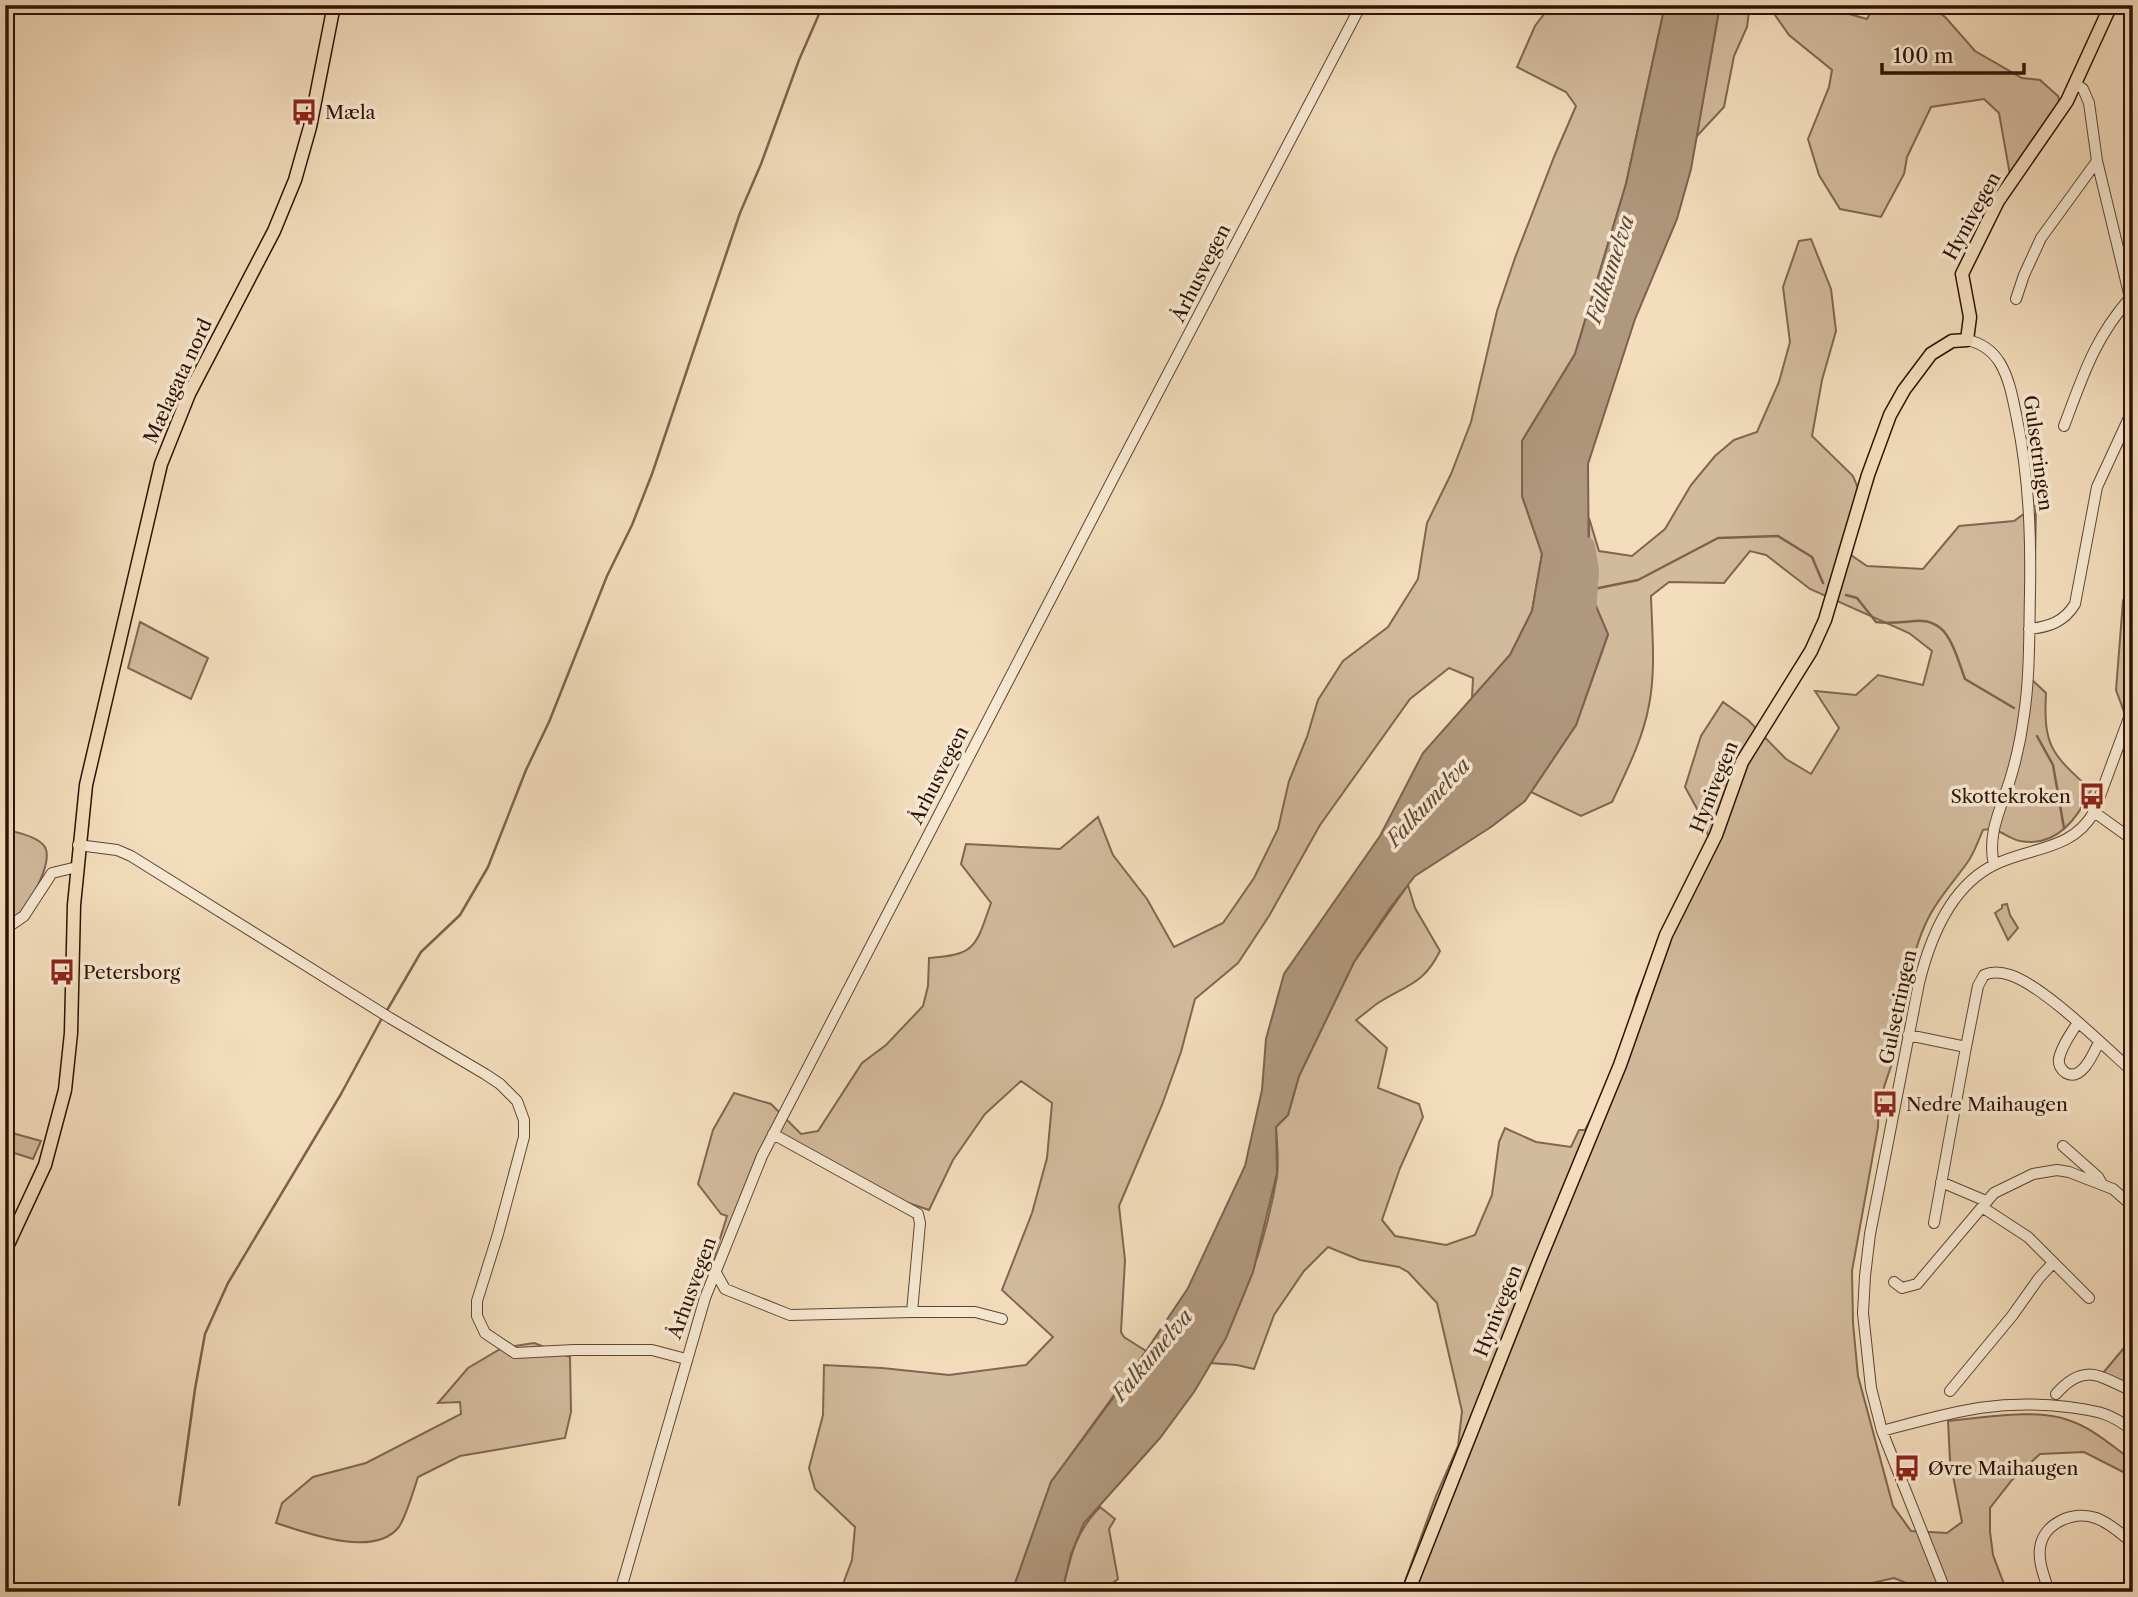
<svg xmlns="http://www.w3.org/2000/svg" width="2138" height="1597" font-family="'Libre Caslon Text',serif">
<rect width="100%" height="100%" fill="#f3ddbc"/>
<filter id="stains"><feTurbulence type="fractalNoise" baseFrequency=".00286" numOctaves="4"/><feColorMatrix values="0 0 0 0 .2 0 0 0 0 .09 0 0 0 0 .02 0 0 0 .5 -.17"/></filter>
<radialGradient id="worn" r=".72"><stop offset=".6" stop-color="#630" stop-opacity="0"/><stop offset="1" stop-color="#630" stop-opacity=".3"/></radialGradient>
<path fill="#d2ba9d" stroke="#806651" stroke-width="2" d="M 1551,5 L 1665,5 L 1626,184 L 1575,354 L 1522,441 L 1522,496 L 1542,554 L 1532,611 L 1510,655 L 1472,698 L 1473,678 L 1449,668 L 1410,699 L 1320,825 L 1269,916 L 1238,963 L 1195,999 L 1181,1052 L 1162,1105 L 1119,1206 L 1125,1260 L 1121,1332 L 1124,1337 L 1146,1351 L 1051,1482 L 1012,1592 L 840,1592 L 852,1560 L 855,1527 L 815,1489 L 809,1468 L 823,1415 L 824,1365 L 882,1368 L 949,1375 L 1026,1365 L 1053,1337 L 1002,1290 L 1032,1213 L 1047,1158 L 1052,1103 L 1021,1081 L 985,1114 L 953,1160 L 929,1210 L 885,1195 L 777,1132 L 730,1240 L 676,1381 L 727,1216 L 721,1214 L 698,1184 L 713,1130 L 734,1093 L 771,1104 L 801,1134 L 818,1131 L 862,1063 L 886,1045 L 923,1006 L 928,986 L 929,958 C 977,955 976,945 991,903 L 961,864 L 966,844 L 1060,849 L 1098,817 L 1113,855 L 1147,899 L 1174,947 L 1223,923 L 1254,878 L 1278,829 L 1289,781 L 1307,737 L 1318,700 L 1343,661 L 1388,627 L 1418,579 L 1427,523 L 1451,474 L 1471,422 L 1497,311 L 1515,258 L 1554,157 L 1576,106 L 1566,92 L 1517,67 L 1535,26 Z
M 1720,5 L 1750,5 L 1747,27 L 1734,56 L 1724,107 L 1696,137 Z
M 1768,5 L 1817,5 L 1867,19 L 1875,5 L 1931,5 L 1946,18 L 1975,51 L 2022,78 L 2040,80 L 2058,96 L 2060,104 L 2010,175 L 1999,113 L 1984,99 L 1931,107 L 1907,157 L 1904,174 L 1881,217 L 1840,209 L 1819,175 L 1808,139 L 1829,87 L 1832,70 L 1789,35 Z
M 1811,239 L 1831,289 L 1836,331 L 1822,380 L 1812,436 L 1853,476 L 1863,500 L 1851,555 L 1867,566 L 1923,569 L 1959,526 L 2014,521 L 2036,505 L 2034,622 L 2029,677 L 2046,693 C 2043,747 2052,754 2091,790 C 2078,818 2056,848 2020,841 C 2007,838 1997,826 1983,830 C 1978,841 1974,854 1967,863 C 1952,884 1935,902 1925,925 C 1908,962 1908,1001 1899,1040 C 1891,1073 1878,1091 1878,1127 L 1852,1271 L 1853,1323 L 1858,1376 L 1893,1506 L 1911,1531 L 1947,1533 L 1962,1522 L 1950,1460 L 1948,1421 C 1983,1418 2036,1408 2068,1420 C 2093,1428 2112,1446 2133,1461 L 2133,1477 L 2084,1452 L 2040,1454 L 2012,1480 L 1990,1508 L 1990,1532 L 1993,1555 L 2007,1592 L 1929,1592 L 1894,1578 L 1858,1586 L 1855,1592 L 1401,1592 L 1436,1496 L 1458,1446 L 1462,1411 L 1437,1303 L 1408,1272 L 1399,1267 L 1360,1260 L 1328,1247 L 1304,1271 L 1274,1315 L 1254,1369 L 1237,1365 L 1211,1363 C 1243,1306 1266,1240 1277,1176 C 1279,1160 1277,1143 1276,1127 L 1288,1115 L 1299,1076 L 1354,962 L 1408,885 L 1415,908 L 1440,951 C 1423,985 1408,984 1378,1003 C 1371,1008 1363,1015 1356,1020 L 1387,1048 L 1378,1088 L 1419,1104 L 1423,1117 L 1400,1168 L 1382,1220 L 1395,1236 L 1446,1245 L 1475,1235 L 1492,1195 L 1499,1142 L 1505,1128 L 1536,1142 L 1571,1147 L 1579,1130 L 1585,1130 L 1611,1080 L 1630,1031 L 1636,998 L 1661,938 L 1709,838 L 1701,816 L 1685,787 L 1701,736 L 1723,702 L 1748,720 L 1786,759 L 1811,774 L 1839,728 L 1815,691 L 1856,695 L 1878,675 L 1923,685 L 1932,651 L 1909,633 L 1810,589 L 1766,555 L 1750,551 L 1724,583 L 1669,582 L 1651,596 C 1652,632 1656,670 1649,705 C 1643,739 1626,772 1612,802 L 1581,816 L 1531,792 L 1576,725 L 1608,635 L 1589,590 L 1589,518 L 1599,551 L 1632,556 L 1665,529 L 1691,485 L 1715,456 L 1734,440 L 1757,432 L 1779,382 L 1790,342 L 1783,287 L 1799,241 Z
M 2123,601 L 2133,609 L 2133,684 L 2123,709 L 2116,690 Z
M 140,622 L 208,658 L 191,699 L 128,668 Z
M 5,829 C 17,833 38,836 45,847 C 53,862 32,899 22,912 C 17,917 11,922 5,926 Z
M 2007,904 L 2010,915 L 2018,928 L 2008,940 L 1995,913 L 2002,908 L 2002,905 Z
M 5,1131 L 41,1141 L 33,1159 L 5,1150 Z
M 2133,1337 L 2133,1389 L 2103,1373 Z
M 534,1343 L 570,1357 L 571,1412 L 565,1438 L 460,1456 L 418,1477 C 414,1489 405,1520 398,1528 C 373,1558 307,1533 276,1523 L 282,1503 L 313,1477 L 366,1463 L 461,1414 L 460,1402 L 438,1403 L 468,1368 L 502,1348 Z
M 1100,1507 L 1115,1519 L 1109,1529 L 1118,1579 L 1100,1592 L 1062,1592 C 1071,1556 1074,1534 1100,1507 Z"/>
<path fill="#b0987e" stroke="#7c624e" stroke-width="2" d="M 1665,5 L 1720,5 L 1691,169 L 1677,219 L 1635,319 L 1588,464 L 1589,590 L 1608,634 L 1576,725 L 1525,801 L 1491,827 L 1415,876 L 1390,908 L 1354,962 L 1299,1076 L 1288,1115 L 1276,1127 L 1277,1173 L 1253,1272 L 1226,1338 L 1194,1392 L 1160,1438 L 1084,1523 L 1071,1554 L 1062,1592 L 1012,1592 L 1051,1482 L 1128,1378 L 1188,1288 L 1245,1166 L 1262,1090 L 1266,1039 L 1284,974 L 1380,836 L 1423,753 L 1510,655 L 1532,611 L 1542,554 L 1522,496 L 1522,441 L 1575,354 L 1626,184 Z"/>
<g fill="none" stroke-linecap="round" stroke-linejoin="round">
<path stroke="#7c624e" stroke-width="2.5" d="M 1589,590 L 1638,580 L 1718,538 L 1778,536 L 1812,557 L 1823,583
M 1846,595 L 1857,598 L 1876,622 C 1889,624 1902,622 1915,621 C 1950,618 1955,653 1965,679 L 2014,708
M 2037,736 L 2053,765 L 2064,828
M 386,1012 L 421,952 L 460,915 L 488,867 L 526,770 L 549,722 L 607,576 L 632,525 L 652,474 L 740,213 L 761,164 L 799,60 L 823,5
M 179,1505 L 195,1389 L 205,1334 L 228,1283 L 341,1094 L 382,1018"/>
<path stroke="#b0987e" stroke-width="18" d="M 1586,546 L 1590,571 L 1587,612"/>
<g stroke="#604433" stroke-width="12">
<path id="minor" d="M 2076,84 L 2083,89 L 2089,103 L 2097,161 L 2133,310
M 2016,299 L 2024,275 L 2041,238 L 2097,161
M 1967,340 C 1981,343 1992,350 2000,363 C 2010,380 2013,400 2017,419 C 2029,478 2031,534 2030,593 C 2029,634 2030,675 2024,715 C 2021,738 2016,761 2009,783 C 2000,810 1987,835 1994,865
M 2064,426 C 2083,376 2094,339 2130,298
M 2029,629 C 2049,627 2064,622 2075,604 L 2097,487 L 2133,409
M 2094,812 L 2133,840
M 78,845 L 117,850 L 131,856 L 390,1018 L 485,1074 L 500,1084 L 517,1101 L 524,1120 L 524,1137 L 498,1234 L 477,1301 L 477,1316 L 485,1333 L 515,1353 L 574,1350 L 652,1350 L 686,1359
M 5,929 L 24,916 L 52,873 L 77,867
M 2077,1024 C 2071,1033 2061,1047 2059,1059 C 2058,1064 2061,1070 2066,1073 C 2082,1082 2094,1052 2099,1042
M 1908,1035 L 1966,1047 L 1934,1223
M 1966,1047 L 1978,986 L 1984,975 C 1993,971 2001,972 2010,975 C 2044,986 2105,1047 2133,1072
M 2063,1146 L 2098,1177 L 2102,1184
M 1941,1182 L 1986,1201
M 1982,1207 L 2028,1237 L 2089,1298
M 715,1271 L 725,1289 L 790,1315 L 912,1312 L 920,1223 L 918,1214 L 773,1134
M 1894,1282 L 1902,1288 L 1917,1284 L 1994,1193 L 2033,1174 L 2057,1170 L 2069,1172 L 2113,1189 L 2129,1203
M 912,1312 L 975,1312 L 1002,1319
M 1950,1391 L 2012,1316 L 2039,1278 L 2053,1263
M 2056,1394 C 2083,1363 2098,1375 2130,1390 L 2133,1389
M 1882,1431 C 1950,1413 1997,1398 2068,1407 C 2096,1411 2110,1412 2133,1431
M 620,1592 L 705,1298 L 762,1156 L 1118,469 L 1361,5
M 1946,1592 L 1882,1431 L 1871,1388 L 1863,1313 L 1865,1276 L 1870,1234 L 1919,983 C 1930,938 1951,885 1996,864 C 2032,847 2073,850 2094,812 L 2133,707
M 2049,1592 C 2045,1578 2038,1563 2040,1548 C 2043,1523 2074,1510 2096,1518 C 2110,1523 2121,1534 2133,1543"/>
</g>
<g stroke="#2f1105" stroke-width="15">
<path id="major" d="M 5,1251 L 45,1165 L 65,1090 L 71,1033 L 74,905 L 86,785 L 161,464 L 189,394 L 274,231 L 295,180 L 310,127 L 334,5
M 1408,1592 L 1540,1259 L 1620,1065 L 1666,935 L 1716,835 L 1742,762 L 1811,651 L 1825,620 L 1868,475 L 1890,415 L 1904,390 L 1931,354 L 1952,341 L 1967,340 L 1970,317 L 1962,274 L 1998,201 L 2067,101 L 2111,5"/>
</g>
<use href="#minor" stroke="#f7e9d3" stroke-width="10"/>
<use href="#major" stroke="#f3ddbc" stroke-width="12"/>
</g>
<defs>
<g id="bus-bare" transform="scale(2.1)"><path d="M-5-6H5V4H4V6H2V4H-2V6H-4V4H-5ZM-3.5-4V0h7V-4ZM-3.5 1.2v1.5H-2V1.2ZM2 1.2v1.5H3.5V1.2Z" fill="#8f2418" stroke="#f7e9d3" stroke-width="2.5" paint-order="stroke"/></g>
</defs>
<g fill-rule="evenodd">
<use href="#bus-bare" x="304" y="112"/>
<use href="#bus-bare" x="2092" y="796"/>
<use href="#bus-bare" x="62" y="972"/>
<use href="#bus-bare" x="1885" y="1104"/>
<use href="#bus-bare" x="1907" y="1468"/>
</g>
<g text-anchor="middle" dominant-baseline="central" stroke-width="7" stroke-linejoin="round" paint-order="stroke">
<g font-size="19" fill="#2f1105" stroke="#f7e9d3" text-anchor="start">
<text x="325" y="112">Mæla</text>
<text x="2071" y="796" text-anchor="end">Skottekroken</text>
<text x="83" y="972">Petersborg</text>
<text x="1906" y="1104">Nedre Maihaugen</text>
<text x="1928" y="1468">Øvre Maihaugen</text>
</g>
<g font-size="19" fill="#2f1105" stroke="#f7e9d3">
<text transform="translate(1972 216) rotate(-61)">Hynivegen</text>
<text transform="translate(1201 273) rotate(-63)">Århusvegen</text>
<text transform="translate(178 381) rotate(-65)">Mælagata nord</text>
<text transform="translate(2038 453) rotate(82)">Gulsetringen</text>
<text transform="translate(939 775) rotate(-63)">Århusvegen</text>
<text transform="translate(1714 787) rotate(-68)">Hynivegen</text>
<text transform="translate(1898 1007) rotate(-78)">Gulsetringen</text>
<text transform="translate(692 1288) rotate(-70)">Århusvegen</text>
<text transform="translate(1498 1311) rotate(-68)">Hynivegen</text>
</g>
<g font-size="21" font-style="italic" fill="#634735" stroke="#f7e9d3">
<text transform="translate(1610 269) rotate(-72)">Falkumelva</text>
<text transform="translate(1428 802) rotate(-47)">Falkumelva</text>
<text transform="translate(1152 1355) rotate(-50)">Falkumelva</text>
</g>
</g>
<rect width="2138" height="1597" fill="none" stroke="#f3ddbc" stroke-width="28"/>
<rect x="7" y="7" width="2124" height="1583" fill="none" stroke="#2f1105" stroke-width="3.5"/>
<rect x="14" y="14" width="2110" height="1569" fill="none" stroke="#2f1105" stroke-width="2"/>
<path d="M1882 63v10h142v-10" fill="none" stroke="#2f1105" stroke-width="3.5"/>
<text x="1893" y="63" font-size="21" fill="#2f1105" stroke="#f7e9d3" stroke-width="5" paint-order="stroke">100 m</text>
<rect width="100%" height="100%" filter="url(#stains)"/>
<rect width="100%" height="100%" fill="url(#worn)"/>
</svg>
